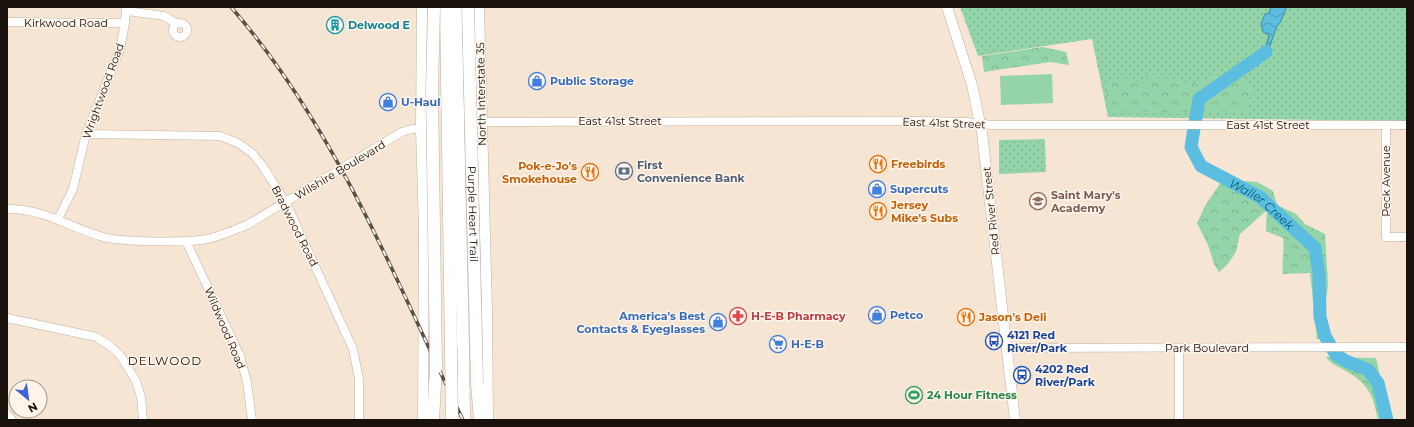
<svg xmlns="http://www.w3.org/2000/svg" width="1414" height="427" font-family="Montserrat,sans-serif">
<defs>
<pattern id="grass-dots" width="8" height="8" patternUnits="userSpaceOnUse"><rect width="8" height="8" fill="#93d4a8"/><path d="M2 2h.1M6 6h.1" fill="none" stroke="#7eb58f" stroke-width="1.8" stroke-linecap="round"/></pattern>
<pattern id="forest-crowns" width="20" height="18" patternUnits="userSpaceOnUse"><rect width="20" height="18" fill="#93d4a8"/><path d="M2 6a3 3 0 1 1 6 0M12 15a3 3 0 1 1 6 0" fill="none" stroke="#7eb58f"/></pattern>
<pattern id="water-waves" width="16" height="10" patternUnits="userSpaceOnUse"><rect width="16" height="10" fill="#5bbde0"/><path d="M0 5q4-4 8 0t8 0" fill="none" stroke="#4ea1bf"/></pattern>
</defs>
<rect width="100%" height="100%" fill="#f7e5d4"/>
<path fill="url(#grass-dots)" d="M 960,7 L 1407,7 L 1407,121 L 1108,117 L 1092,39 L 978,56 Z
M 1045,139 L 1046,172 L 999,174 L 999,140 Z"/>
<path fill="url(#forest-crowns)" d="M 1043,47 L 1066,52 L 1069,65 L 1050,62 L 984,72 L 982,56 Z
M 1226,73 L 1244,79 L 1253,88 L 1247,111 L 1163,112 L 1110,111 L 1107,94 L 1107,80 L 1132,77 L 1141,84 L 1146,76 L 1161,78 L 1172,77 L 1186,86 C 1200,83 1212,76 1226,73 Z
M 1243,181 L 1257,182 L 1273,191 L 1277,205 L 1296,214 L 1305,224 L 1325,234 L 1328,285 L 1324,316 L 1331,338 L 1317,339 L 1310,273 L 1283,274 C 1281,261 1285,251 1283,238 L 1266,231 L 1267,210 L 1240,234 L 1236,252 L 1227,265 L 1219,272 L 1214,264 L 1208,245 L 1197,223 L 1205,206 L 1221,182 Z
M 1326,357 L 1376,358 L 1390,420 L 1378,420 C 1373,394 1368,383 1344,370 C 1337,366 1331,364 1326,357 Z"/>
<path fill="#93d4a8" d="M 1052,74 L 1053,103 L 1001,105 L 1000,76 Z"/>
<path fill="url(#water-waves)" stroke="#4789a0" d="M 1271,7 L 1286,7 L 1286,9 L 1280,23 L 1277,26 L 1266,57 L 1254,66 L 1252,64 C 1253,55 1260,55 1264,49 C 1267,45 1268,39 1269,35 L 1263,32 L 1261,24 L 1265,14 L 1269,13 Z"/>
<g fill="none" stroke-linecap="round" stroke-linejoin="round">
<path stroke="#5bbde0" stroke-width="13" id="s1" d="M 1266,52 L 1199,99 L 1191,147 L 1201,166 L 1260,197 L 1315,248 L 1319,274 L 1320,317 L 1325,336 L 1336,355 L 1346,361 L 1368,370 L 1378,383 L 1387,420"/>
<g stroke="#c2b1a1" stroke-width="9">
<path id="minor" d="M 127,11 L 164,16 L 177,24
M 7,22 L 125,23
M173 30a7 7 0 1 1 14 0a7 7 0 1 1-14 0Z
M 481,122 L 921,121 L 967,122 L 992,125 L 1407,125
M 1386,125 L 1386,237 L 1407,237
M 86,134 L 220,136 L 238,143 L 252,153 L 262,165 L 286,203 L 353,349 L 359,379 L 359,420
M 7,209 C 46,209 68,227 103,237 C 120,242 189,243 207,239 C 221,236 234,230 247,225 L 402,132 L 412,129 L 421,129
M 58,219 L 73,189 L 86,134 L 120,49 L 125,23 L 126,7
M 186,241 L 240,356 L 247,382 L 252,420
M 7,318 L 96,337 L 109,345 L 120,355 L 136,381 L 141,397 L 143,420
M 1006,348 L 1407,347
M 1179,348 L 1179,420
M 7,414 L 12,420"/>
</g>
<g stroke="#c2b1a1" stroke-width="11">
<path id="major" d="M 422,7 L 421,129 L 424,230 L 423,420
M 479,7 L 487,310 L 488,420
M 947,7 L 972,85 L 982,133 L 1015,420"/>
</g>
<g stroke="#c2b1a1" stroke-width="13">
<path id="highway" d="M 446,7 L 449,214
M 456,7 L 460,213
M 473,82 L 479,46
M 463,343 L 464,420
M 477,383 L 480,420
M 433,420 L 436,367"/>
</g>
<use href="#minor" stroke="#fff" stroke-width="8"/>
<use href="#major" stroke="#fff" stroke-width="10"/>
<use href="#highway" stroke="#fff" stroke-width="12"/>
<g stroke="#594f46" stroke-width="3.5">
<path id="rail" d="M 231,7 C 336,128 394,277 463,420"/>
</g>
<use href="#rail" stroke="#fff4ea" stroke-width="2" stroke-dasharray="6" stroke-linecap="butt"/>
<g stroke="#c2b1a1" stroke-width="13" stroke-linecap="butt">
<g id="highway-bridge">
<path d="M 434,7 L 432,90 L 436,367"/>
<path id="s2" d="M 468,7 L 477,383"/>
<path d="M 460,213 L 463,343"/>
<path d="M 449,214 L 452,420"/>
</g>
</g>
<use href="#highway-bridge" stroke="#fff" stroke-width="12"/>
</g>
<defs>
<g id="building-ring" transform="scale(0.9)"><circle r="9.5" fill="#fff4ea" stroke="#0f9aa8" stroke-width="1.5"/><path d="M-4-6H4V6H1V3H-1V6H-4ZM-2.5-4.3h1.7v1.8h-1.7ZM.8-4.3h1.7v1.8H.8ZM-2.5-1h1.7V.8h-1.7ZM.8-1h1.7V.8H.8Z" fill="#0f9aa8"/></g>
<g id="shop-ring" transform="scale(0.9)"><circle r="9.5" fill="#fff4ea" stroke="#3f7fe0" stroke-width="1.5"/><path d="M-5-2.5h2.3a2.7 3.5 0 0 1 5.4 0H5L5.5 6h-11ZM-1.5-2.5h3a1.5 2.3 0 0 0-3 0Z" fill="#3f7fe0"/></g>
<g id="restaurant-ring" transform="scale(0.9)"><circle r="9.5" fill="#fff4ea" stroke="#e8710a" stroke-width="1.5"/><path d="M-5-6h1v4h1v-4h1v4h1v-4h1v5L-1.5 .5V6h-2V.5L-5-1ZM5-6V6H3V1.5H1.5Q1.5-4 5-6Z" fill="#e8710a"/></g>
<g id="bank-ring" transform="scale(0.9)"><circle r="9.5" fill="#fff4ea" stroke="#5c6f8a" stroke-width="1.5"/><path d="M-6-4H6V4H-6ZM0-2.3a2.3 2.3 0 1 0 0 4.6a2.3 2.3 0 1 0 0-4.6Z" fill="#5c6f8a"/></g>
<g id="school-ring" transform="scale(0.9)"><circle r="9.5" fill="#fff4ea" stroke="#8d6e63" stroke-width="1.5"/><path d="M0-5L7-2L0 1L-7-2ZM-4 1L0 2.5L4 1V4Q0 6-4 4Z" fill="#8d6e63"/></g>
<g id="pharmacy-ring" transform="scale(0.9)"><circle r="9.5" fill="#fff4ea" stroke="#e0444e" stroke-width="1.5"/><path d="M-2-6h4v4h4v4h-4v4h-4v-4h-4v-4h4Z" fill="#e0444e"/></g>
<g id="bus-ring" transform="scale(0.9)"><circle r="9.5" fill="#fff4ea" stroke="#1a4fb4" stroke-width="1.5"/><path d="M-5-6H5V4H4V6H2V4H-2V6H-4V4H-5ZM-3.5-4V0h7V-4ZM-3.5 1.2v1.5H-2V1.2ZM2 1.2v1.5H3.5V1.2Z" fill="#1a4fb4"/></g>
<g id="supermarket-ring" transform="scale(0.9)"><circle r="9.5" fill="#fff4ea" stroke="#3f7fe0" stroke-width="1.5"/><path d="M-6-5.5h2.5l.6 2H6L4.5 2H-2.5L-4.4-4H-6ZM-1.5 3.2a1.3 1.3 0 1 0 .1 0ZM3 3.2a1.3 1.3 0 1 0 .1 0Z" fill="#3f7fe0"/></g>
<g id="stadium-ring" transform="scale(0.9)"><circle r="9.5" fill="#fff4ea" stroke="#2e9e5b" stroke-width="1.5"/><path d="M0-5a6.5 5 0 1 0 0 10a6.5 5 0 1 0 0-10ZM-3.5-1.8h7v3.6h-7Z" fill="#2e9e5b"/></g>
</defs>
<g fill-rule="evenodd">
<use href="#building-ring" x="335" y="25"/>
<use href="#shop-ring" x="537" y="81"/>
<use href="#shop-ring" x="388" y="102"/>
<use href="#restaurant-ring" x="878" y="164"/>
<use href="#bank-ring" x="624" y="171"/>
<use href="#restaurant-ring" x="590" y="172"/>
<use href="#shop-ring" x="877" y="189"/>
<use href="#school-ring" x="1038" y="201"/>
<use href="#restaurant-ring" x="878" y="211"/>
<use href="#shop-ring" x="877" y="315"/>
<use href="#pharmacy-ring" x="738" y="316"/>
<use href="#restaurant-ring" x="966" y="317"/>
<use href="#shop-ring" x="718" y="322"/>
<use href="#bus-ring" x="994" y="341"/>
<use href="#supermarket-ring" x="778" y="344"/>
<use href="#bus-ring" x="1022" y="375"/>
<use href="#stadium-ring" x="914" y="395"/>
</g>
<g text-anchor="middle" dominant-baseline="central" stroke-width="3" stroke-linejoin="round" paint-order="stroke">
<g font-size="11" fill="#18110c" stroke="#fff4ea">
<text x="66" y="23">Kirkwood Road</text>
<text transform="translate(103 91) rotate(-70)">Wrightwood Road</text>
<text transform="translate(481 94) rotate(-91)">North Interstate 35</text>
<text x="620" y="121">East 41st Street</text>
<text transform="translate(944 123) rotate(2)">East 41st Street</text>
<text x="1268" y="125">East 41st Street</text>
<text transform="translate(340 170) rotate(-31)">Wilshire Boulevard</text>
<text transform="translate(1386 181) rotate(-90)">Peck Avenue</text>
<text transform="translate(991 211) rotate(-96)">Red River Street</text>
<text stroke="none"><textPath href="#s2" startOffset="207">Purple Heart Trail</textPath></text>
<text transform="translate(295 226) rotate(63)">Bradwood Road</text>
<text transform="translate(225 328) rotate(67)">Wildwood Road</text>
<text x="1207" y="348">Park Boulevard</text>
</g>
<g font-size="11" font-weight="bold" fill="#0d838f" stroke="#fff4ea" text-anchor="start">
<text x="348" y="25">Delwood E</text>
</g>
<g font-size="11" font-weight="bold" fill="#366cbe" stroke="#fff4ea" text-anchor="start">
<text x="550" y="81">Public Storage</text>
<text x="401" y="102">U-Haul</text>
<text x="890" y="189">Supercuts</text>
<text x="890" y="315">Petco</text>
<text x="705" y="316" text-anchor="end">America's Best<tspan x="705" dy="13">Contacts &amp; Eyeglasses</tspan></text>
<text x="791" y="344">H-E-B</text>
</g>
<g font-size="11" font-weight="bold" fill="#c56008" stroke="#fff4ea" text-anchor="start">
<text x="891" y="164">Freebirds</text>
<text x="577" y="166" text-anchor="end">Pok-e-Jo's<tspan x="577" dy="13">Smokehouse</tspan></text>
<text x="891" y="205">Jersey<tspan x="891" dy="13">Mike's Subs</tspan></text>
<text x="979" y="317">Jason's Deli</text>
</g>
<g font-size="11" font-weight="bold" fill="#4e5e75" stroke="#fff4ea" text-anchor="start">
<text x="637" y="165">First<tspan x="637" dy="13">Convenience Bank</tspan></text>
</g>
<g font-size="11" font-weight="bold" fill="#785e54" stroke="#fff4ea" text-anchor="start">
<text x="1051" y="195">Saint Mary's<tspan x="1051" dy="13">Academy</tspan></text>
</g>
<g font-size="11" font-weight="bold" fill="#be3a42" stroke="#fff4ea" text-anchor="start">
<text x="751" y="316">H-E-B Pharmacy</text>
</g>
<g font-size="11" font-weight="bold" fill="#164399" stroke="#fff4ea" text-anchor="start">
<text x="1007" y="335">4121 Red<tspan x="1007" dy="13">River/Park</tspan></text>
<text x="1035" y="369">4202 Red<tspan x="1035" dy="13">River/Park</tspan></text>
</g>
<g font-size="11" font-weight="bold" fill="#27864d" stroke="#fff4ea" text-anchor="start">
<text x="927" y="395">24 Hour Fitness</text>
</g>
<g font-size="12" font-style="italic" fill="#065b73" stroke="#fff4ea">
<text stroke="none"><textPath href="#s1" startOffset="224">Waller Creek</textPath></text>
</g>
<g font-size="12" letter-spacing="1" fill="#18110c" stroke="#fff4ea">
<text x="165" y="360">DELWOOD</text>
</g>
</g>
<rect width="1414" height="427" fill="none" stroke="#18110c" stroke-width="16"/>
<g transform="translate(28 399) rotate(151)"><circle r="19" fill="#fff4ea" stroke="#a39991"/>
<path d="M0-3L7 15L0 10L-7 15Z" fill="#3d65d6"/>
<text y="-6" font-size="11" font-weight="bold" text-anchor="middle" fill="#18110c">N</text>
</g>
</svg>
